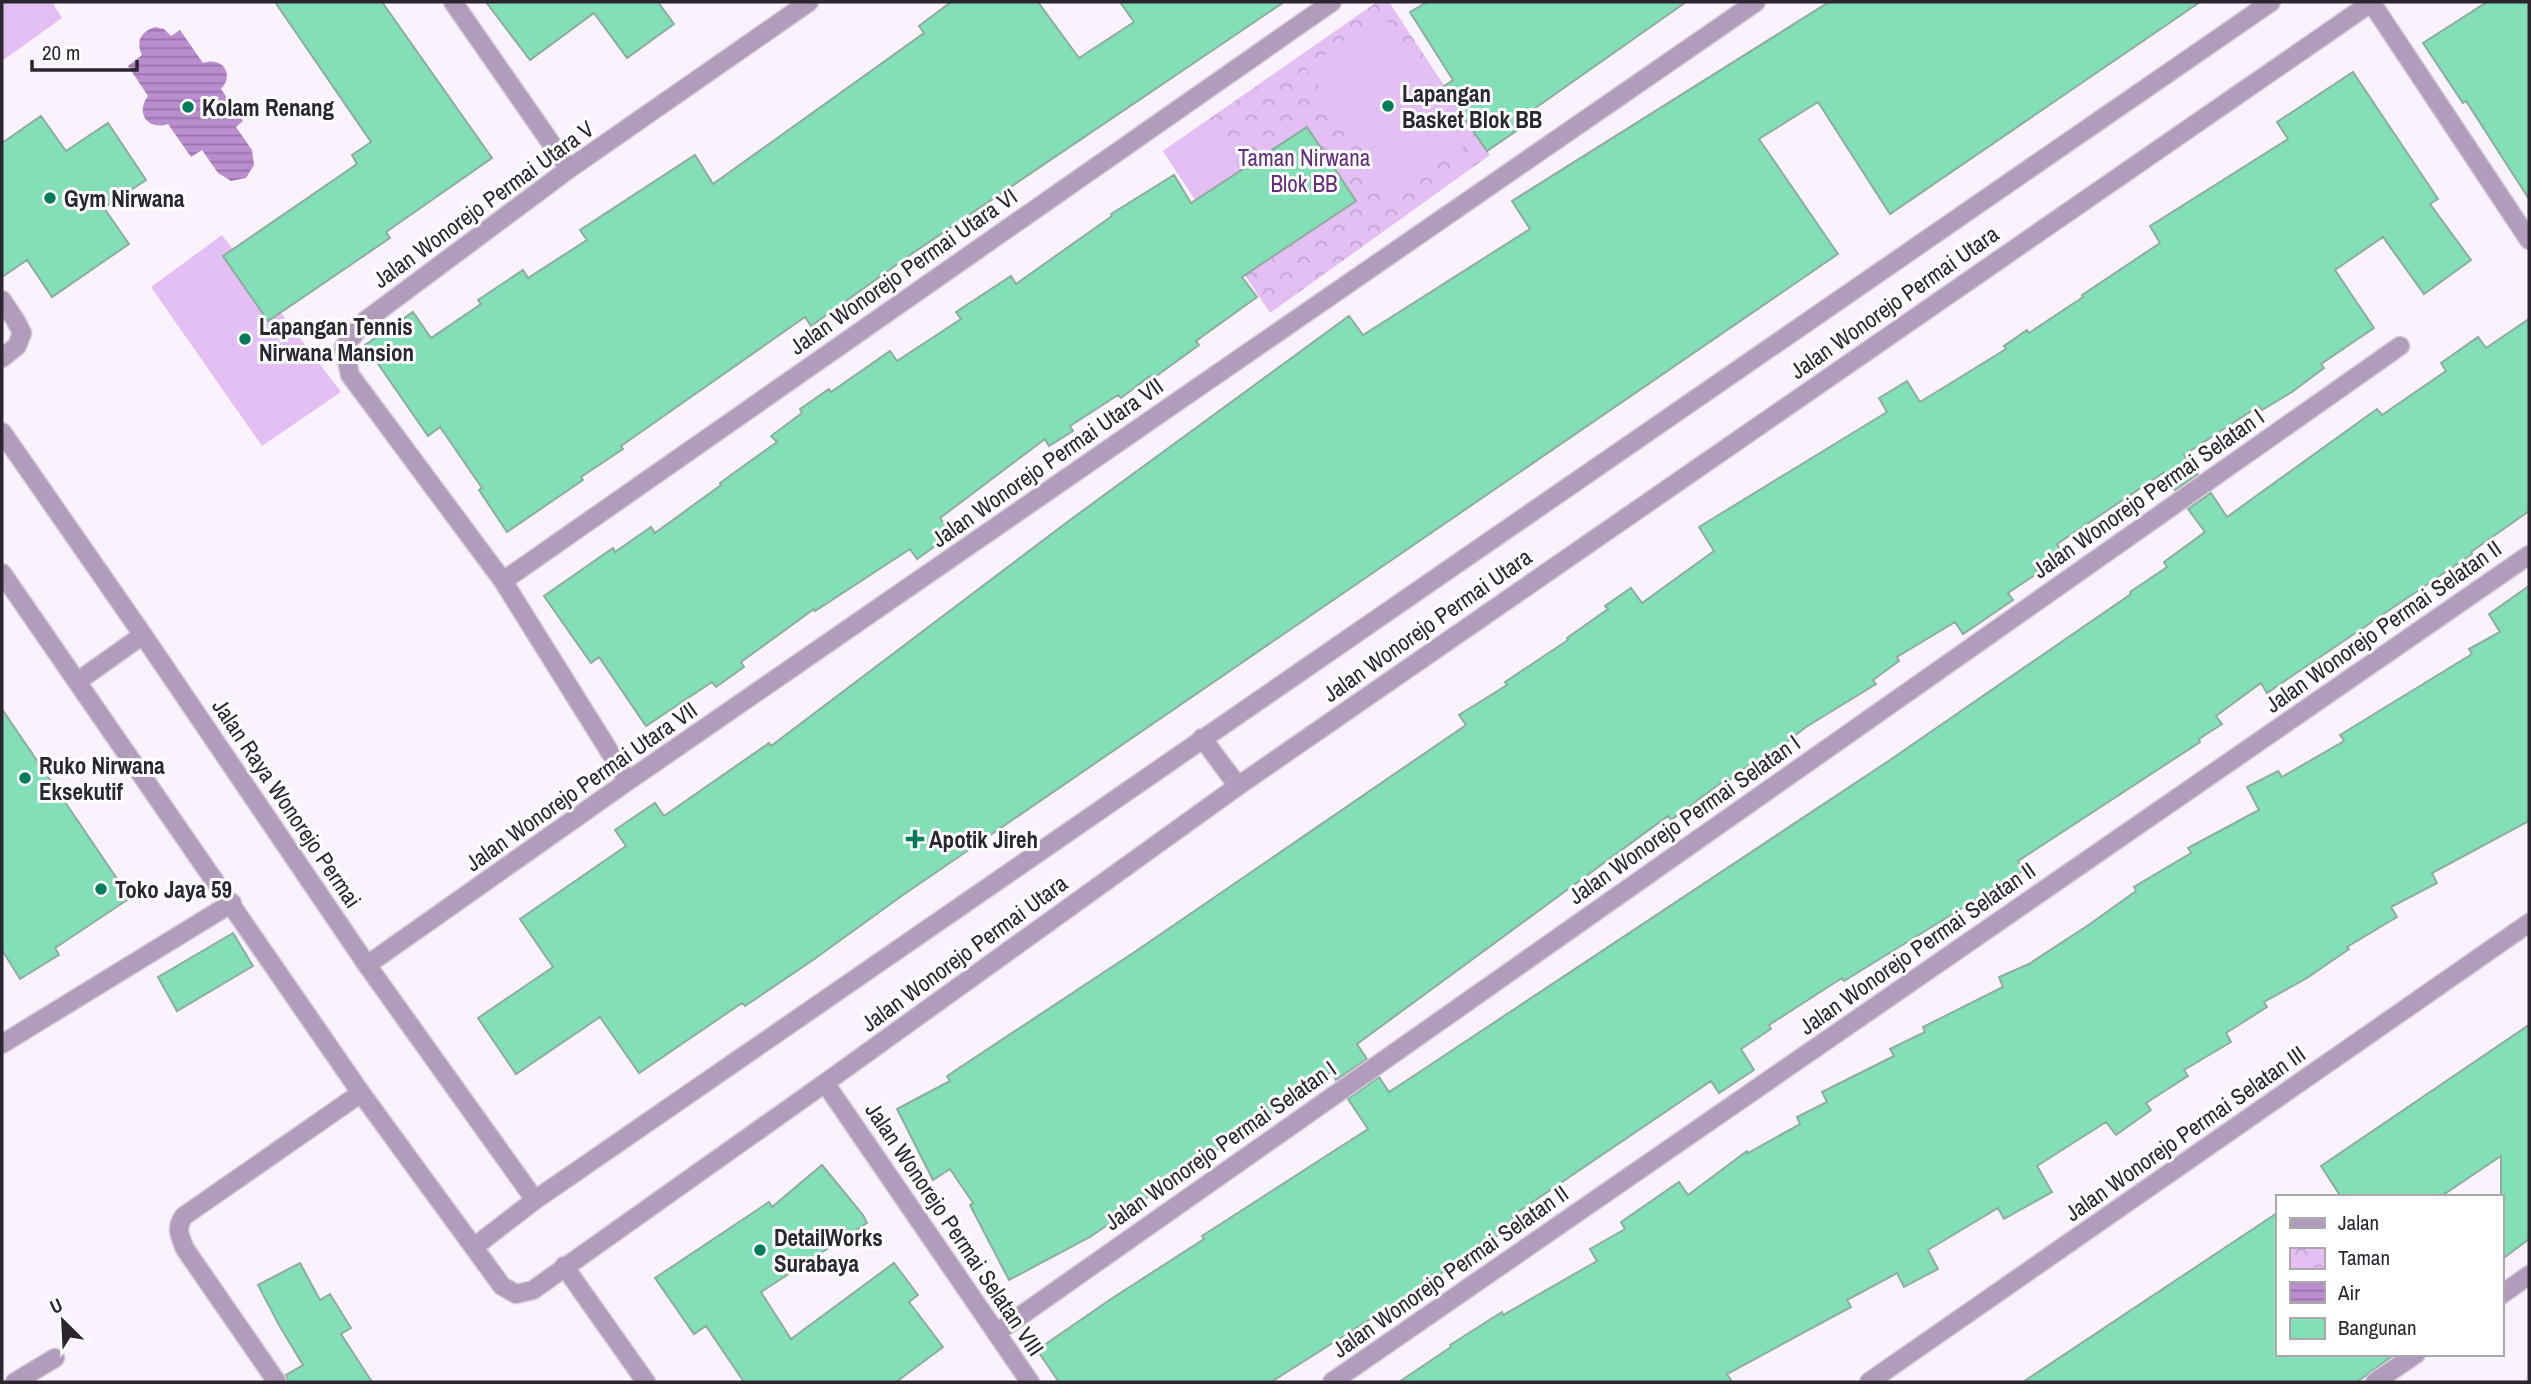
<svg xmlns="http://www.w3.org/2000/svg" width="2531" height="1384" font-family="'Archivo Narrow',sans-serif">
<defs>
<pattern id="park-crowns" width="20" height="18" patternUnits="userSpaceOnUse" patternTransform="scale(1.75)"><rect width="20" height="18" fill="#e3bff4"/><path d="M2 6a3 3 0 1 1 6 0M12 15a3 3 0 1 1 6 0" fill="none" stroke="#c3a4d2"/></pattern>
<pattern id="water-rules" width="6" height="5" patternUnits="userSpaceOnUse" patternTransform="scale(1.75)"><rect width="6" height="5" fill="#ba8dcf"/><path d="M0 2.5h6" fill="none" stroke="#9773a8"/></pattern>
</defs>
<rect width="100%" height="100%" fill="#faf3fe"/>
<path fill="url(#park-crowns)" d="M 1377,2 L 1389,2 L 1490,155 L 1270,313 L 1163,151 Z"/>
<path fill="#e3bff4" d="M 2,2 L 52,2 L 62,18 L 2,61 Z
M 1382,14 L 1469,143 L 1393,195 L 1306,68 Z
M 1208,120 L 1259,197 L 1215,229 L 1163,151 Z
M 222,235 L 341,392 L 262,446 L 151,287 Z"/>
<path fill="url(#water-rules)" d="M 155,27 L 164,29 L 171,36 L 180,30 L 203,63 C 222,56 235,74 221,89 L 243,121 L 236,127 L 252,150 L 254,165 L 246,178 L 231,181 L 218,173 L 202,150 L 191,157 L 168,124 C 148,131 135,113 148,96 L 128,66 L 142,55 C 136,42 140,32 155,27 Z"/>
<path fill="#82dfb8" stroke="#8ead9e" stroke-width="2" d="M 275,2 L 382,2 L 492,158 L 386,232 L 390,238 L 268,321 L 223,256 L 357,164 L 352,155 L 371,142 Z
M 486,2 L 658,2 L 674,24 L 627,58 L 594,13 L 530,60 Z
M 951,2 L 1038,2 L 1079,58 L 1134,22 L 1120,2 L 1284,2 L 910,255 L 811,326 L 805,317 L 621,446 L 623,449 L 581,477 L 583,480 L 507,532 L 479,490 L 482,488 L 440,427 L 428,436 L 365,345 L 413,312 L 431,338 L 481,304 L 478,300 L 523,270 L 528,278 L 587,240 L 580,230 L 695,155 L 713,184 L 924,33 L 919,26 Z
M 1427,2 L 1686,2 L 1534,109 L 1538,116 L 1487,151 L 1443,87 L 1453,80 L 1410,12 Z
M 1829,2 L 2200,2 L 1890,214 L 1818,102 L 1759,139 L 1838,254 L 903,895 L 813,960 L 745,1006 L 742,1003 L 639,1073 L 600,1017 L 516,1074 L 478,1018 L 553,967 L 520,919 L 626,846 L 615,830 L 655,803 L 664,816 L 769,743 L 771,746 L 1070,520 L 1349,316 L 1363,335 L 1530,229 L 1512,201 Z
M 2487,2 L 2529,2 L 2529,199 L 2466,101 L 2463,103 L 2423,43 Z
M 2353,72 L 2438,199 L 2430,204 L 2471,260 L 2424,294 L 2383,237 L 2335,270 L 2374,328 L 2321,364 L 2324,368 L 2292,392 L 2262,410 L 2259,406 L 2184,455 L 2198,474 L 2175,490 L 2163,473 L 2081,528 L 2057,544 L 2060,549 L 2034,566 L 2038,573 L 2008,593 L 2013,600 L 1963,634 L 1955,622 L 1897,657 L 1899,661 L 1873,680 L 1876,684 L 1806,727 L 1755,767 L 1752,763 L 1724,784 L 1722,782 L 1671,820 L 1668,816 L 1357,1044 L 1367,1059 L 1336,1080 L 1331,1072 L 1090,1237 L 1009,1280 L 970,1205 L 973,1203 L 950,1169 L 933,1180 L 897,1109 L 950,1081 L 947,1076 L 1136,951 L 1466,725 L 1459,715 L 1507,685 L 1505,682 L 1568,640 L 1567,638 L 1608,609 L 1605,606 L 1631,588 L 1642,603 L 1714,551 L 1699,527 L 1887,412 L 1879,398 L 1907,381 L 1920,402 L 2006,349 L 2004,346 L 2027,330 L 2029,333 L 2083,297 L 2082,295 L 2160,243 L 2150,226 L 2288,139 L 2277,122 Z
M 41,116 L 66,151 L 108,123 L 146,180 L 104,208 L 129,244 L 52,297 L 27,260 L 2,277 L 2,143 Z
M 1307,127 L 1356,201 L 1242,277 L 1257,297 L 1196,341 L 1199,345 L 1152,379 L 1150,376 L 1121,398 L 1118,395 L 1070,426 L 1073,431 L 1049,446 L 1045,439 L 940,518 L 952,534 L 917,559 L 910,549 L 815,611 L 814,609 L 741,662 L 744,667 L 716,687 L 712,682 L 646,726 L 599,657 L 591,663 L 544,596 L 613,548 L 615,552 L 651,527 L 655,533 L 721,485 L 720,483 L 777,442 L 771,436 L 802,413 L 800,409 L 829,389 L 831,392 L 890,351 L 897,361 L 961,319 L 956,312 L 1011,276 L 1016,284 L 1112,216 L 1111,214 L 1174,175 L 1191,203 Z
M 2529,319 L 2529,511 L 2471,552 L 2472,554 L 2267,693 L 2261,683 L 2216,716 L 2222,724 L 2199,739 L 2200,742 L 2018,861 L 2024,870 L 1844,981 L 1842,978 L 1769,1025 L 1771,1029 L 1741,1049 L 1754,1070 L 1719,1093 L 1711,1081 L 1512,1216 L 1516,1223 L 1418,1289 L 1271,1382 L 1059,1382 L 1037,1350 L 1111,1299 L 1204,1239 L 1202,1236 L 1368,1129 L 1348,1099 L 1379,1077 L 1389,1092 L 1418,1073 L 1887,762 L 2131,594 L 2130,592 L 2167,567 L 2164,562 L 2205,532 L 2188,509 L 2211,493 L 2227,517 L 2377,409 L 2382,415 L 2446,371 L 2441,363 L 2478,337 L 2486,348 Z
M 2529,586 L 2529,821 L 2432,873 L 2437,883 L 2391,907 L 2397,917 L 2347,947 L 2349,949 L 2307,978 L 2264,1002 L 2267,1007 L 2226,1033 L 2231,1042 L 2184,1070 L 2188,1076 L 2146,1103 L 2151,1110 L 2116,1135 L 2106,1122 L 2037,1166 L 2052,1192 L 2004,1219 L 1998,1208 L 1928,1250 L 1938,1269 L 1904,1287 L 1897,1273 L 1847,1300 L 1851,1307 L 1727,1374 L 1732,1382 L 1399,1382 L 1451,1347 L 1450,1345 L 1502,1312 L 1503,1315 L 1597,1261 L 1590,1249 L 1625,1229 L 1621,1222 L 1679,1182 L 1688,1195 L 1747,1151 L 1748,1153 L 1800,1124 L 1797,1117 L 1827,1102 L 1822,1092 L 1894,1056 L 1890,1049 L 1925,1032 L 1923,1027 L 2003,987 L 1999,977 L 2029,964 L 2090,924 L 2136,891 L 2134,887 L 2191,853 L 2188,848 L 2259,810 L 2247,787 L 2278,771 L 2282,777 L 2344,741 L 2340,735 L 2472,654 L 2469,649 L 2500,632 L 2489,614 Z
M 2,709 L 130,898 L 55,948 L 59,955 L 20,979 L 2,950 Z
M 233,933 L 253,966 L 177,1011 L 158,977 Z
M 2529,1025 L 2529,1239 L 2501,1260 L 2501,1156 L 2440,1197 L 2341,1197 L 2321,1166 Z
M 822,1165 L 863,1215 L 867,1223 L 761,1292 L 791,1339 L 894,1263 L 918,1295 L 909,1302 L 943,1347 L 896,1382 L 744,1382 L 706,1326 L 694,1334 L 655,1278 L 769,1202 L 772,1207 Z
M 2277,1213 L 2277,1354 L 2395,1354 L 2357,1382 L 2023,1382 Z
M 300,1263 L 320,1300 L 330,1294 L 351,1328 L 341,1334 L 372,1382 L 288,1382 L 286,1375 L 303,1365 L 279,1325 L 258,1285 Z"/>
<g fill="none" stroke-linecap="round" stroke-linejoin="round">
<g stroke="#d5ced9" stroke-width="21">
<path id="service" d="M 2,300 L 16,321 L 22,333 L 17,346 L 2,358"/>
</g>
<g stroke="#d5ced9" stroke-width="21">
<path id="minor" d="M 453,2 L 569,169
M 2371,2 L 2529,240
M 2,432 L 143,635 L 367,965 L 535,1200
M 2,573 L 361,1093 L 502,1286 L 516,1294 L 533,1290 L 825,1083 L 1238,786 L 2372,2
M 503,581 L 1332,2
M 78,681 L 143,635
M 1202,738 L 1238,786
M 628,781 L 503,581 L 350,375 L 344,347 L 365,321 L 569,169 L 809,2
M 367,965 L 628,781 L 1756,2
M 2,1044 L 232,903
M 825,1083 L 1030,1382
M 474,1247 L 535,1200 L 2271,2
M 564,1266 L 646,1382
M 2501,1295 L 2529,1275
M 996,1333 L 2400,346
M 15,1382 L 55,1358
M 277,1382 L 185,1249 C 180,1236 175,1228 184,1216 L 361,1093
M 1332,1382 L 2529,555
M 1869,1382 L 2529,923
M 2375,1382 L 2416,1354"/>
</g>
<use href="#service" stroke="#b19dbb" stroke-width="18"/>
<use href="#minor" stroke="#b19dbb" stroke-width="18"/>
</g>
<g fill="#027c59" stroke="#fff" stroke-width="2.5">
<circle cx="1388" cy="106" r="7"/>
<circle cx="188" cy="107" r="7"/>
<circle cx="50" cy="198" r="7"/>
<circle cx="245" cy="339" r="7"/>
<circle cx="25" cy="778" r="7"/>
<path d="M911.5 828.5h7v7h7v7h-7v7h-7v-7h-7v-7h7z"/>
<circle cx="101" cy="889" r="7"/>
<circle cx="760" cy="1250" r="7"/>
</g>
<g text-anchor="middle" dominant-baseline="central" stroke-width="6" stroke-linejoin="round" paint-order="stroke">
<g font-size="23" font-weight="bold" fill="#2c2630" stroke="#fff" text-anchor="start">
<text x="1402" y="93">Lapangan<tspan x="1402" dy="26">Basket Blok BB</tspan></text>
<text x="202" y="107">Kolam Renang</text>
<text x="64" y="198">Gym Nirwana</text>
<text x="259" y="326">Lapangan Tennis<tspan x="259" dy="26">Nirwana Mansion</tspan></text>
<text x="39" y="765">Ruko Nirwana<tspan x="39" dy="26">Eksekutif</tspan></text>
<text x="929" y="839">Apotik Jireh</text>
<text x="115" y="889">Toko Jaya 59</text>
<text x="774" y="1237">DetailWorks<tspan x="774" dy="26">Surabaya</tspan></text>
</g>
<g font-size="23" fill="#652e7d" stroke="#fff">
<text x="1304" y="157">Taman Nirwana<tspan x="1304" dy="26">Blok BB</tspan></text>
</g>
<g font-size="23" fill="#2c2630" stroke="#fff">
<text transform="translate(483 204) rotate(-36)">Jalan Wonorejo Permai Utara V</text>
<text transform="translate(903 271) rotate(-35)">Jalan Wonorejo Permai Utara VI</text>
<text transform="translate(1894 302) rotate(-35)">Jalan Wonorejo Permai Utara</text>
<text transform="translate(1047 462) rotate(-35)">Jalan Wonorejo Permai Utara VII</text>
<text transform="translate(2148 493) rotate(-35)">Jalan Wonorejo Permai Selatan I</text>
<text transform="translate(1427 625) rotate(-35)">Jalan Wonorejo Permai Utara</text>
<text transform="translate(2383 626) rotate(-35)">Jalan Wonorejo Permai Selatan II</text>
<text transform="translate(581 786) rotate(-35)">Jalan Wonorejo Permai Utara VII</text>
<text transform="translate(287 803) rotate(56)">Jalan Raya Wonorejo Permai</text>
<text transform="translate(1684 819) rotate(-35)">Jalan Wonorejo Permai Selatan I</text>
<text transform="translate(1917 948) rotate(-35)">Jalan Wonorejo Permai Selatan II</text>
<text transform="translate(964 953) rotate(-36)">Jalan Wonorejo Permai Utara</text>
<text transform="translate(2185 1133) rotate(-35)">Jalan Wonorejo Permai Selatan III</text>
<text transform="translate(1220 1145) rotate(-35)">Jalan Wonorejo Permai Selatan I</text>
<text transform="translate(955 1229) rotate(56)">Jalan Wonorejo Permai Selatan VIII</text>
<text transform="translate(1450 1271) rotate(-35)">Jalan Wonorejo Permai Selatan II</text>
</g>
</g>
<rect width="2531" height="1384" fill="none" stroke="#2c2630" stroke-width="7"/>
<rect x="2276" y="1195" width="228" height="161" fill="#ffffff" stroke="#aba8ac" stroke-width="2"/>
<rect x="2290" y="1218" width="35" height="10" fill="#b19dbb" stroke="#aba8ac" stroke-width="2"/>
<text x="2338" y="1230" font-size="21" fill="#2c2630">Jalan</text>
<rect x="2290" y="1248" width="35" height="21" fill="url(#park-crowns)" stroke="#aba8ac" stroke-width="2"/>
<text x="2338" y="1265" font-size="21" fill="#2c2630">Taman</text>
<rect x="2290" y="1282" width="35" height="21" fill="url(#water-rules)" stroke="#aba8ac" stroke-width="2"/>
<text x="2338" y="1300" font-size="21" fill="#2c2630">Air</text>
<rect x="2290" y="1318" width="35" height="21" fill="#82dfb8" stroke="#aba8ac" stroke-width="2"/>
<text x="2338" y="1335" font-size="21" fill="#2c2630">Bangunan</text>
<g transform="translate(63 1321) rotate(336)" stroke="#ffffff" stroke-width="5" paint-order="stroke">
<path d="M0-5L12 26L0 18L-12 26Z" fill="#2c2630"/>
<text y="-10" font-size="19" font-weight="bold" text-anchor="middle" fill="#2c2630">U</text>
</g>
<path d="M32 60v10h105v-10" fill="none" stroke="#2c2630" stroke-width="3.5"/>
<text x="42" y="60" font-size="21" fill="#2c2630" stroke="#ffffff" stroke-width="5" paint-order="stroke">20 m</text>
</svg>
